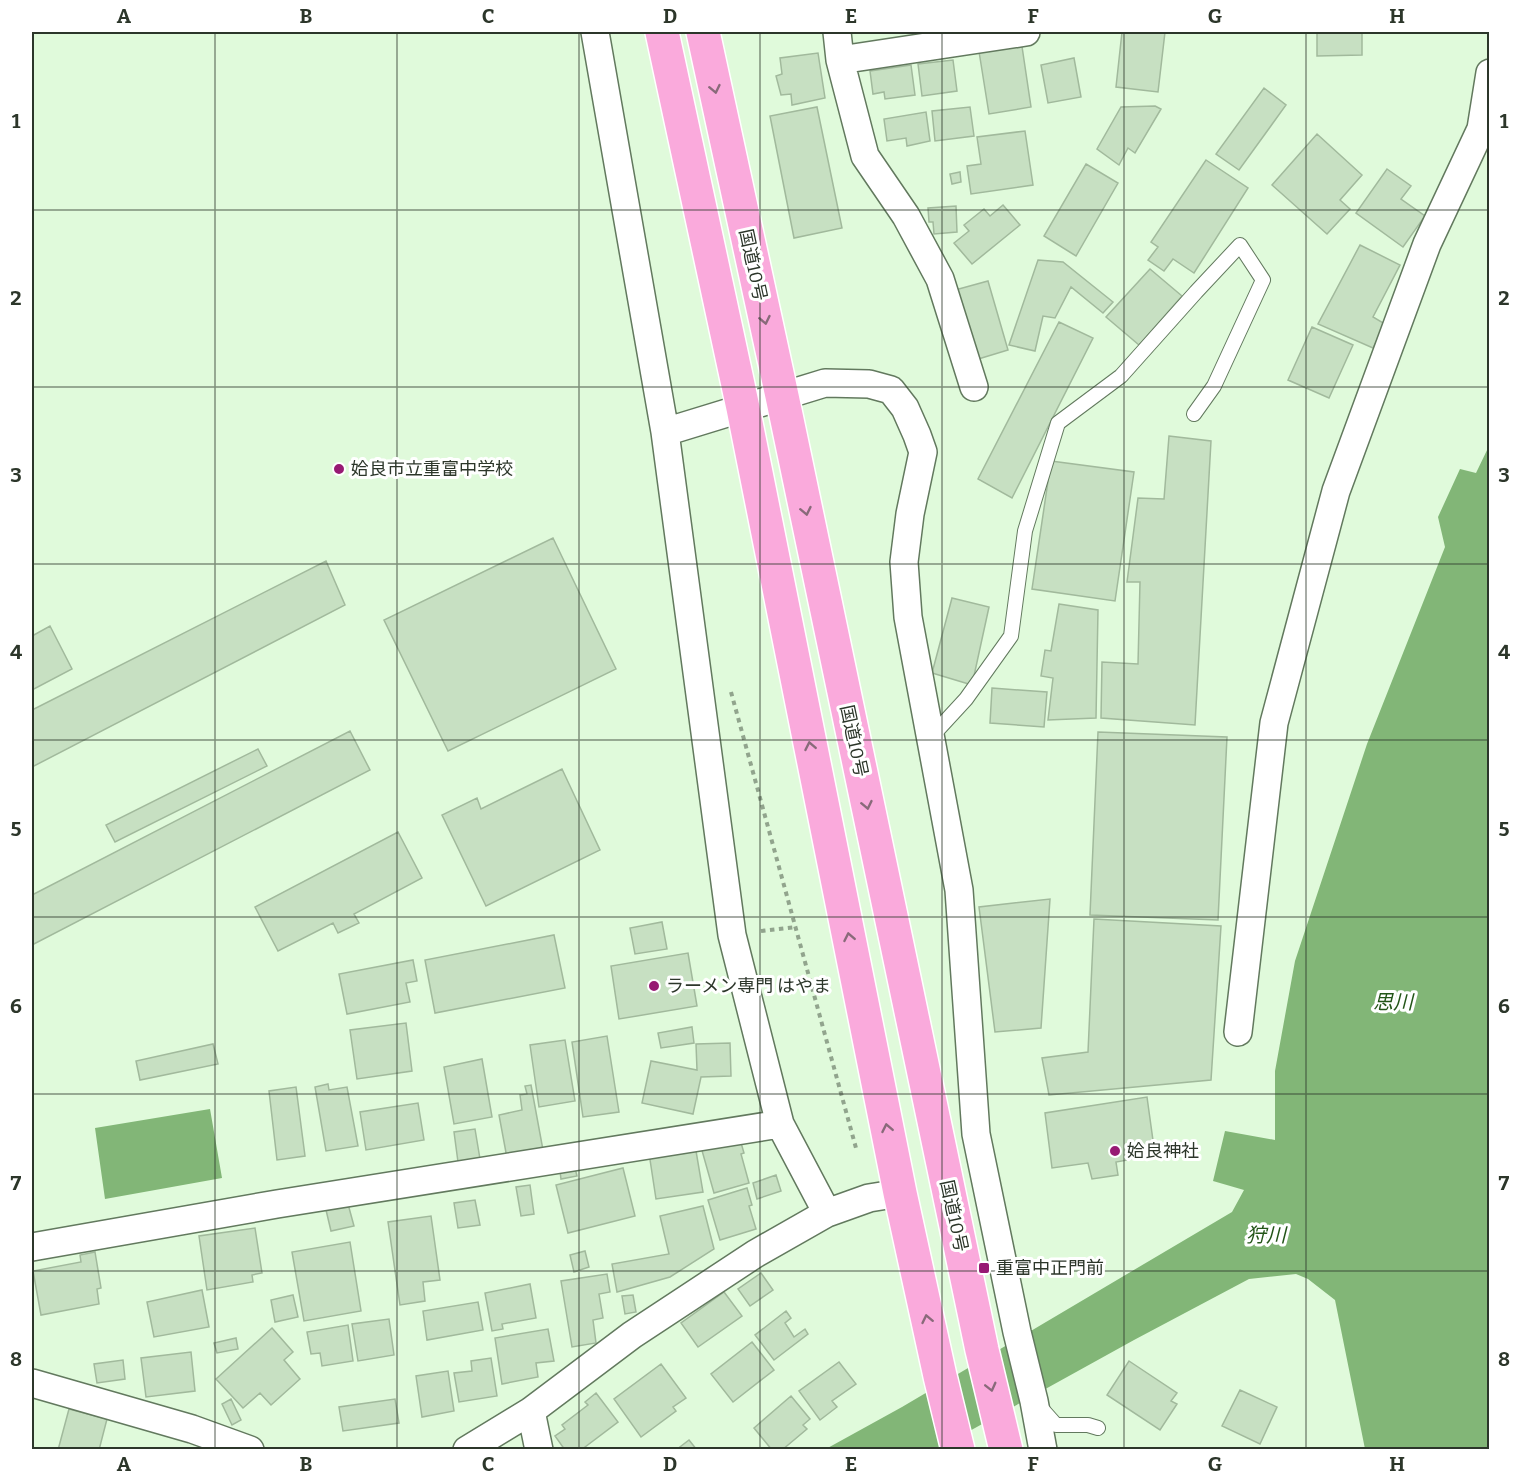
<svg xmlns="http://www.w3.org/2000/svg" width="1521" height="1481" font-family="Bitter,'Noto Sans JP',serif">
<rect width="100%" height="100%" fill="#e0fadb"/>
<path fill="#82b677" d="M 1489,446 L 1489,1449 L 1365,1449 L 1335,1300 L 1308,1279 L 1296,1274 L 1249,1279 L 1134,1340 L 937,1449 L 824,1450 L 902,1407 L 1232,1212 L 1244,1190 L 1213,1181 L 1225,1131 L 1275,1140 L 1275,1071 L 1295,961 L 1367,744 L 1445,547 L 1438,517 L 1460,469 L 1476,473 Z
M 210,1109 L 222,1178 L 105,1199 L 95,1128 Z"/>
<path fill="#c7e0c2" stroke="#a1b99c" stroke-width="1.5" d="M 1122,32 L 1165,32 L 1158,92 L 1116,87 Z
M 1317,32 L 1362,32 L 1362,55 L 1317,56 Z
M 1020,33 L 1031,107 L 989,114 L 977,39 Z
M 818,53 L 825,98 L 792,105 L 791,94 L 781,95 L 776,76 L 782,74 L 780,58 Z
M 1074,58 L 1081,97 L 1048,103 L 1041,65 Z
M 953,60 L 957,91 L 922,96 L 918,64 Z
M 911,65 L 915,95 L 885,99 L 884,92 L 873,94 L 870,71 Z
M 1264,88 L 1286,105 L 1239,170 L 1216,154 Z
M 1155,106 L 1161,109 L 1135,153 L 1128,148 L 1119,165 L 1097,149 L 1121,107 Z
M 817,107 L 842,228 L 794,238 L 770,116 Z
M 970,107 L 974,136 L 935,141 L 932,111 Z
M 926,112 L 930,141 L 907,146 L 906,138 L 887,141 L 884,119 Z
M 1025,131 L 1033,185 L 971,194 L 967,166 L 981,164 L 977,137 Z
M 1317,134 L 1362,175 L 1340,200 L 1350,209 L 1327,234 L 1272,185 Z
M 1206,160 L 1248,188 L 1194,273 L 1173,259 L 1164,271 L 1148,260 L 1158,247 L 1151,242 Z
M 1086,164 L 1118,183 L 1076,256 L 1044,236 Z
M 1387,169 L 1411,186 L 1401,199 L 1425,216 L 1403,247 L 1356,213 Z
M 960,172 L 961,182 L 952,184 L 950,174 Z
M 1003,205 L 1020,225 L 972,264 L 954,243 L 969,231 L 964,225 L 984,209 L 990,216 Z
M 956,206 L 957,232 L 934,234 L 933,222 L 929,222 L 928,208 Z
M 1360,245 L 1400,265 L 1373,317 L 1385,324 L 1373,348 L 1318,324 Z
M 1038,260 L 1063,262 L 1113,302 L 1103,313 L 1071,287 L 1055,318 L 1043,316 L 1035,351 L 1009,345 Z
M 1150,269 L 1182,296 L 1139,345 L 1106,317 Z
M 988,281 L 1008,350 L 975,360 L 955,290 Z
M 1059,322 L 1093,338 L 1012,498 L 978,479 Z
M 1312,327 L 1353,345 L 1329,398 L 1288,380 Z
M 1169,436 L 1211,441 L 1195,725 L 1101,718 L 1102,662 L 1138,664 L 1140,582 L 1127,582 L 1138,498 L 1164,499 Z
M 1051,461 L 1134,472 L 1115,601 L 1032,589 Z
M 553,538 L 616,669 L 448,751 L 384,620 Z
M 326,561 L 345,605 L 32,767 L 32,710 Z
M 952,598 L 989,607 L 972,685 L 932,673 Z
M 1059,604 L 1098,610 L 1096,718 L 1048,720 L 1053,678 L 1041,676 L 1045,650 L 1051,651 Z
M 50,626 L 72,669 L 32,690 L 32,636 Z
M 992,688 L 1047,692 L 1044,727 L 990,723 Z
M 350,731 L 370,770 L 32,945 L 32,895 Z
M 1098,732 L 1227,737 L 1218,920 L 1090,915 Z
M 258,749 L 267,766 L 115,842 L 106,825 Z
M 562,769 L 600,850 L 486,906 L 442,815 L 477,798 L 481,809 Z
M 398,832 L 422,878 L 354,914 L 359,923 L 338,933 L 333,923 L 278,951 L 255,907 Z
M 1050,899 L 1041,1028 L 995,1032 L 979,907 Z
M 1094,919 L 1221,926 L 1211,1080 L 1049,1095 L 1042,1058 L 1088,1052 Z
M 662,922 L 667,949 L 635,954 L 630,928 Z
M 554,935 L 565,988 L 435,1013 L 425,960 Z
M 688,953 L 697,1006 L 619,1019 L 611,966 Z
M 413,960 L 417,981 L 406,983 L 410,1002 L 347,1014 L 339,974 Z
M 406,1023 L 412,1071 L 357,1079 L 350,1030 Z
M 692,1027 L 694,1043 L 661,1048 L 658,1033 Z
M 607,1036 L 619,1112 L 583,1117 L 572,1042 Z
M 565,1040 L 575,1101 L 539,1107 L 530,1045 Z
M 730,1043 L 731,1076 L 701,1077 L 693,1114 L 642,1103 L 651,1061 L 697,1070 L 696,1044 Z
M 213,1044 L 218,1064 L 140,1080 L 136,1061 Z
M 482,1059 L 492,1117 L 454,1124 L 444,1067 Z
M 328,1084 L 329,1090 L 347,1087 L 358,1146 L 326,1151 L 315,1087 Z
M 531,1085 L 543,1150 L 507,1158 L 499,1115 L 522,1110 L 520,1095 L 527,1094 L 525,1086 Z
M 296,1087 L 305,1156 L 277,1160 L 269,1091 Z
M 1147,1097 L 1155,1155 L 1116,1162 L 1118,1175 L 1092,1179 L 1088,1163 L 1052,1168 L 1045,1113 Z
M 418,1103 L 424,1140 L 366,1150 L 360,1112 Z
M 475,1129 L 480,1159 L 458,1162 L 454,1132 Z
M 739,1136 L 744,1153 L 741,1154 L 749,1183 L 714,1193 L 701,1147 Z
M 695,1145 L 703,1192 L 656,1199 L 649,1153 Z
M 575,1168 L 577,1176 L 561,1179 L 560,1171 Z
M 623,1168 L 635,1216 L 568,1233 L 556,1185 Z
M 776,1175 L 781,1191 L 757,1199 L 753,1183 Z
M 530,1185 L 534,1214 L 521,1216 L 516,1187 Z
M 747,1188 L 752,1205 L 749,1206 L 756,1229 L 720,1240 L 708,1200 Z
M 475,1200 L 480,1225 L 458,1228 L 454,1203 Z
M 348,1204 L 354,1226 L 331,1231 L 326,1210 Z
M 703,1206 L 714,1249 L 670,1277 L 617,1292 L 612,1264 L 669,1254 L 660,1216 Z
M 431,1216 L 440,1280 L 423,1282 L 425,1301 L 400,1305 L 388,1222 Z
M 255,1228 L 262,1273 L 252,1275 L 253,1282 L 207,1290 L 199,1236 Z
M 350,1242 L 361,1311 L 304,1321 L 292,1252 Z
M 585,1251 L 589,1267 L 574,1272 L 570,1255 Z
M 95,1252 L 101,1288 L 97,1289 L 99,1304 L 41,1315 L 33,1271 L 81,1262 L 80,1255 Z
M 761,1273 L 773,1290 L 750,1306 L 738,1289 Z
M 607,1274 L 610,1292 L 599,1294 L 603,1318 L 593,1320 L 596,1343 L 572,1347 L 561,1281 Z
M 530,1284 L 536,1318 L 502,1324 L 503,1329 L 492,1331 L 485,1293 Z
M 202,1290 L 209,1327 L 154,1337 L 147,1302 Z
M 724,1292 L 742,1316 L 698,1347 L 681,1323 Z
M 293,1295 L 298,1317 L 275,1322 L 271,1300 Z
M 633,1295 L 636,1312 L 625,1314 L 622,1296 Z
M 478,1302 L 483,1330 L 427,1340 L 423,1311 Z
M 786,1311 L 791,1318 L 785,1323 L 794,1337 L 805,1329 L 808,1334 L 774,1360 L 755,1335 Z
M 389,1319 L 394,1355 L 358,1361 L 352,1324 Z
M 348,1325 L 353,1361 L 322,1366 L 320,1353 L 311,1354 L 307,1332 Z
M 272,1328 L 293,1352 L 284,1360 L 300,1379 L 271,1405 L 260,1393 L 243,1408 L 216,1379 Z
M 548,1329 L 554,1361 L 536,1363 L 538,1377 L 502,1384 L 495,1338 Z
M 236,1338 L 238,1349 L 217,1353 L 214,1343 Z
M 752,1342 L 774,1370 L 733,1402 L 711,1374 Z
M 191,1352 L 195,1391 L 146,1397 L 141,1358 Z
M 491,1358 L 497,1396 L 459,1402 L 454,1373 L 472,1371 L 471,1361 Z
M 123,1360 L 125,1379 L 97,1383 L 94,1364 Z
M 1129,1361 L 1177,1393 L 1171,1401 L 1177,1404 L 1160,1430 L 1107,1395 Z
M 839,1362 L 856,1384 L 832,1401 L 837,1407 L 820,1420 L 799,1391 Z
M 661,1364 L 686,1398 L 673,1407 L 676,1411 L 641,1437 L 614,1399 Z
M 448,1371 L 454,1411 L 422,1417 L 416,1376 Z
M 1240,1390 L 1277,1407 L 1260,1444 L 1222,1426 Z
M 596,1393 L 618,1422 L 581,1450 L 565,1450 L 555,1436 L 565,1429 L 562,1425 L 588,1405 L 585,1402 Z
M 791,1396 L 810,1419 L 803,1425 L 807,1429 L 782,1450 L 772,1450 L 754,1428 Z
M 231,1399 L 241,1420 L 232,1425 L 222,1404 Z
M 395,1399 L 399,1423 L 343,1431 L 339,1407 Z
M 69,1409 L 107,1419 L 99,1450 L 58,1450 Z
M 689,1440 L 697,1450 L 676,1450 Z"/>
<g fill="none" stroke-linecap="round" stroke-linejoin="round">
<g stroke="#62795e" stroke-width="16">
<path id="service" d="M 931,737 L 966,699 L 1011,636 L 1025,531 L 1058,423 L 1121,376 L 1196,292 L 1240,245 L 1263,280 L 1214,386 L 1194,414
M 1040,1407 L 1056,1425 L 1088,1425 L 1098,1428"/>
</g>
<g stroke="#62795e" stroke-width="30">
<path id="minor" d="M 595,32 L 665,432 L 732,935 L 780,1124 L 827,1213
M 837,32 L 840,60 L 865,156 L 906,216 L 940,279 L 974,387
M 840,60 L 1026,32
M 665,432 L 825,383 L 869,384 L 891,390 L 905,408 L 917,435 L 923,452 L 910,514 L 904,562 L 908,617 L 959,890 L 976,1134 L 1017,1332 L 1034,1401 L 1043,1450
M 1238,1032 L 1274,723 L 1336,491 L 1427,244 L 1481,129 L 1490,73
M 32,1247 L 277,1204 L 780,1124
M 32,1383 L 192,1429 L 250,1450
M 531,1411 L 539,1450
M 467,1450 L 531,1411 L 632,1335 L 755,1254 L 827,1213 L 869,1198 L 900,1193"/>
</g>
<g stroke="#fff" stroke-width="36">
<path id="trunk" d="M 662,32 L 743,408 L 900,1193 L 940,1376 L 958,1450
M 703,32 L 782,396 L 982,1350 L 1006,1450"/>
</g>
<path stroke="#91a48d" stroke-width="4" stroke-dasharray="4.5 4.5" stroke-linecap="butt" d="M 731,692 L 856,1148
M 761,931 L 796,927"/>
<use href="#service" stroke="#fff" stroke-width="14"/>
<use href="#minor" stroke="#fff" stroke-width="27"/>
<use href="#trunk" stroke="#faaadc" stroke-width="33"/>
</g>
<defs><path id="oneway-chevron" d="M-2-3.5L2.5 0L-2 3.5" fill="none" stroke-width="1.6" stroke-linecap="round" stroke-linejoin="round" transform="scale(1.5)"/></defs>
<g stroke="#896a7a">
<use href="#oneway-chevron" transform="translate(715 89) rotate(78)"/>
<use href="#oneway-chevron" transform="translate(765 320) rotate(78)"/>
<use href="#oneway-chevron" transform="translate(806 511) rotate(78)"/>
<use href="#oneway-chevron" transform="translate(810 746) rotate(-101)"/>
<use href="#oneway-chevron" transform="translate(867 805) rotate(78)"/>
<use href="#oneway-chevron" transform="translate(849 937) rotate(-101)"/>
<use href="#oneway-chevron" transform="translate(887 1128) rotate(-101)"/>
<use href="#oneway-chevron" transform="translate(927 1319) rotate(-102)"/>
<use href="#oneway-chevron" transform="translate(991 1387) rotate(76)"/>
</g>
<path fill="none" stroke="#2c362a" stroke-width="1.5" stroke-opacity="0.55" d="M 215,32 L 215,1450M 397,32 L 397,1450M 579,32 L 579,1450M 760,32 L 760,1450M 942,32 L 942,1450M 1124,32 L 1124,1450M 1306,32 L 1306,1450M 32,210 L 1490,210M 32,387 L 1490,387M 32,564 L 1490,564M 32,740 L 1490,740M 32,917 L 1490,917M 32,1094 L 1490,1094M 32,1271 L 1490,1271"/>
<g fill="#971a73" stroke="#fff" stroke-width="2">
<circle cx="339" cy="469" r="6"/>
<circle cx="654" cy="986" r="6"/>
<circle cx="1115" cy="1151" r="6"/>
<rect x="978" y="1262" width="12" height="12" rx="3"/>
</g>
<g text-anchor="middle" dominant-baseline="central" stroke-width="6" stroke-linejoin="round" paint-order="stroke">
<g font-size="18" fill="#2c362a" stroke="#fff">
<text transform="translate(753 265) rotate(78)">国道10号</text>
<text transform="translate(854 741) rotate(78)">国道10号</text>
<text transform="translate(954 1216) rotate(78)">国道10号</text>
</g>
<g font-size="18" fill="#2c362a" stroke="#fff" text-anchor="start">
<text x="351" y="469">姶良市立重富中学校</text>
<text x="666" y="986">ラーメン専門 はやま</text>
<text x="1127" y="1151">姶良神社</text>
<text x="996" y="1268">重富中正門前</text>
</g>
<g font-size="20" font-style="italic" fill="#235518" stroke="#fff">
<text x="1393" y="1002">思川</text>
<text x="1266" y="1235">狩川</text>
</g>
</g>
<rect width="1521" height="1481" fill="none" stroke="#ffffff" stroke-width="66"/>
<rect x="33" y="33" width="1455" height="1415" fill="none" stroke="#2c362a" stroke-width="2"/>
<g font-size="20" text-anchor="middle" font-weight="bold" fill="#2c362a">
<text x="124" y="23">A</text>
<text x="306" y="23">B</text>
<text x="488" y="23">C</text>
<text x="670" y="23">D</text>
<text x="851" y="23">E</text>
<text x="1033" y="23">F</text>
<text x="1215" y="23">G</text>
<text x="1397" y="23">H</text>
<text x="16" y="128">1</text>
<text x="1504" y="128">1</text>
<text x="16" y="305">2</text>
<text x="1504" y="305">2</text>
<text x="16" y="482">3</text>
<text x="1504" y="482">3</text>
<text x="16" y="659">4</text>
<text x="1504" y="659">4</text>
<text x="16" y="836">5</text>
<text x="1504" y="836">5</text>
<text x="16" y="1013">6</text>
<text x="1504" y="1013">6</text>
<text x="16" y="1190">7</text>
<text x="1504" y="1190">7</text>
<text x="16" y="1366">8</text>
<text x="1504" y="1366">8</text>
<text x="124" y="1471">A</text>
<text x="306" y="1471">B</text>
<text x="488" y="1471">C</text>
<text x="670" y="1471">D</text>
<text x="851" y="1471">E</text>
<text x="1033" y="1471">F</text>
<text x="1215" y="1471">G</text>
<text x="1397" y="1471">H</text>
</g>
</svg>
